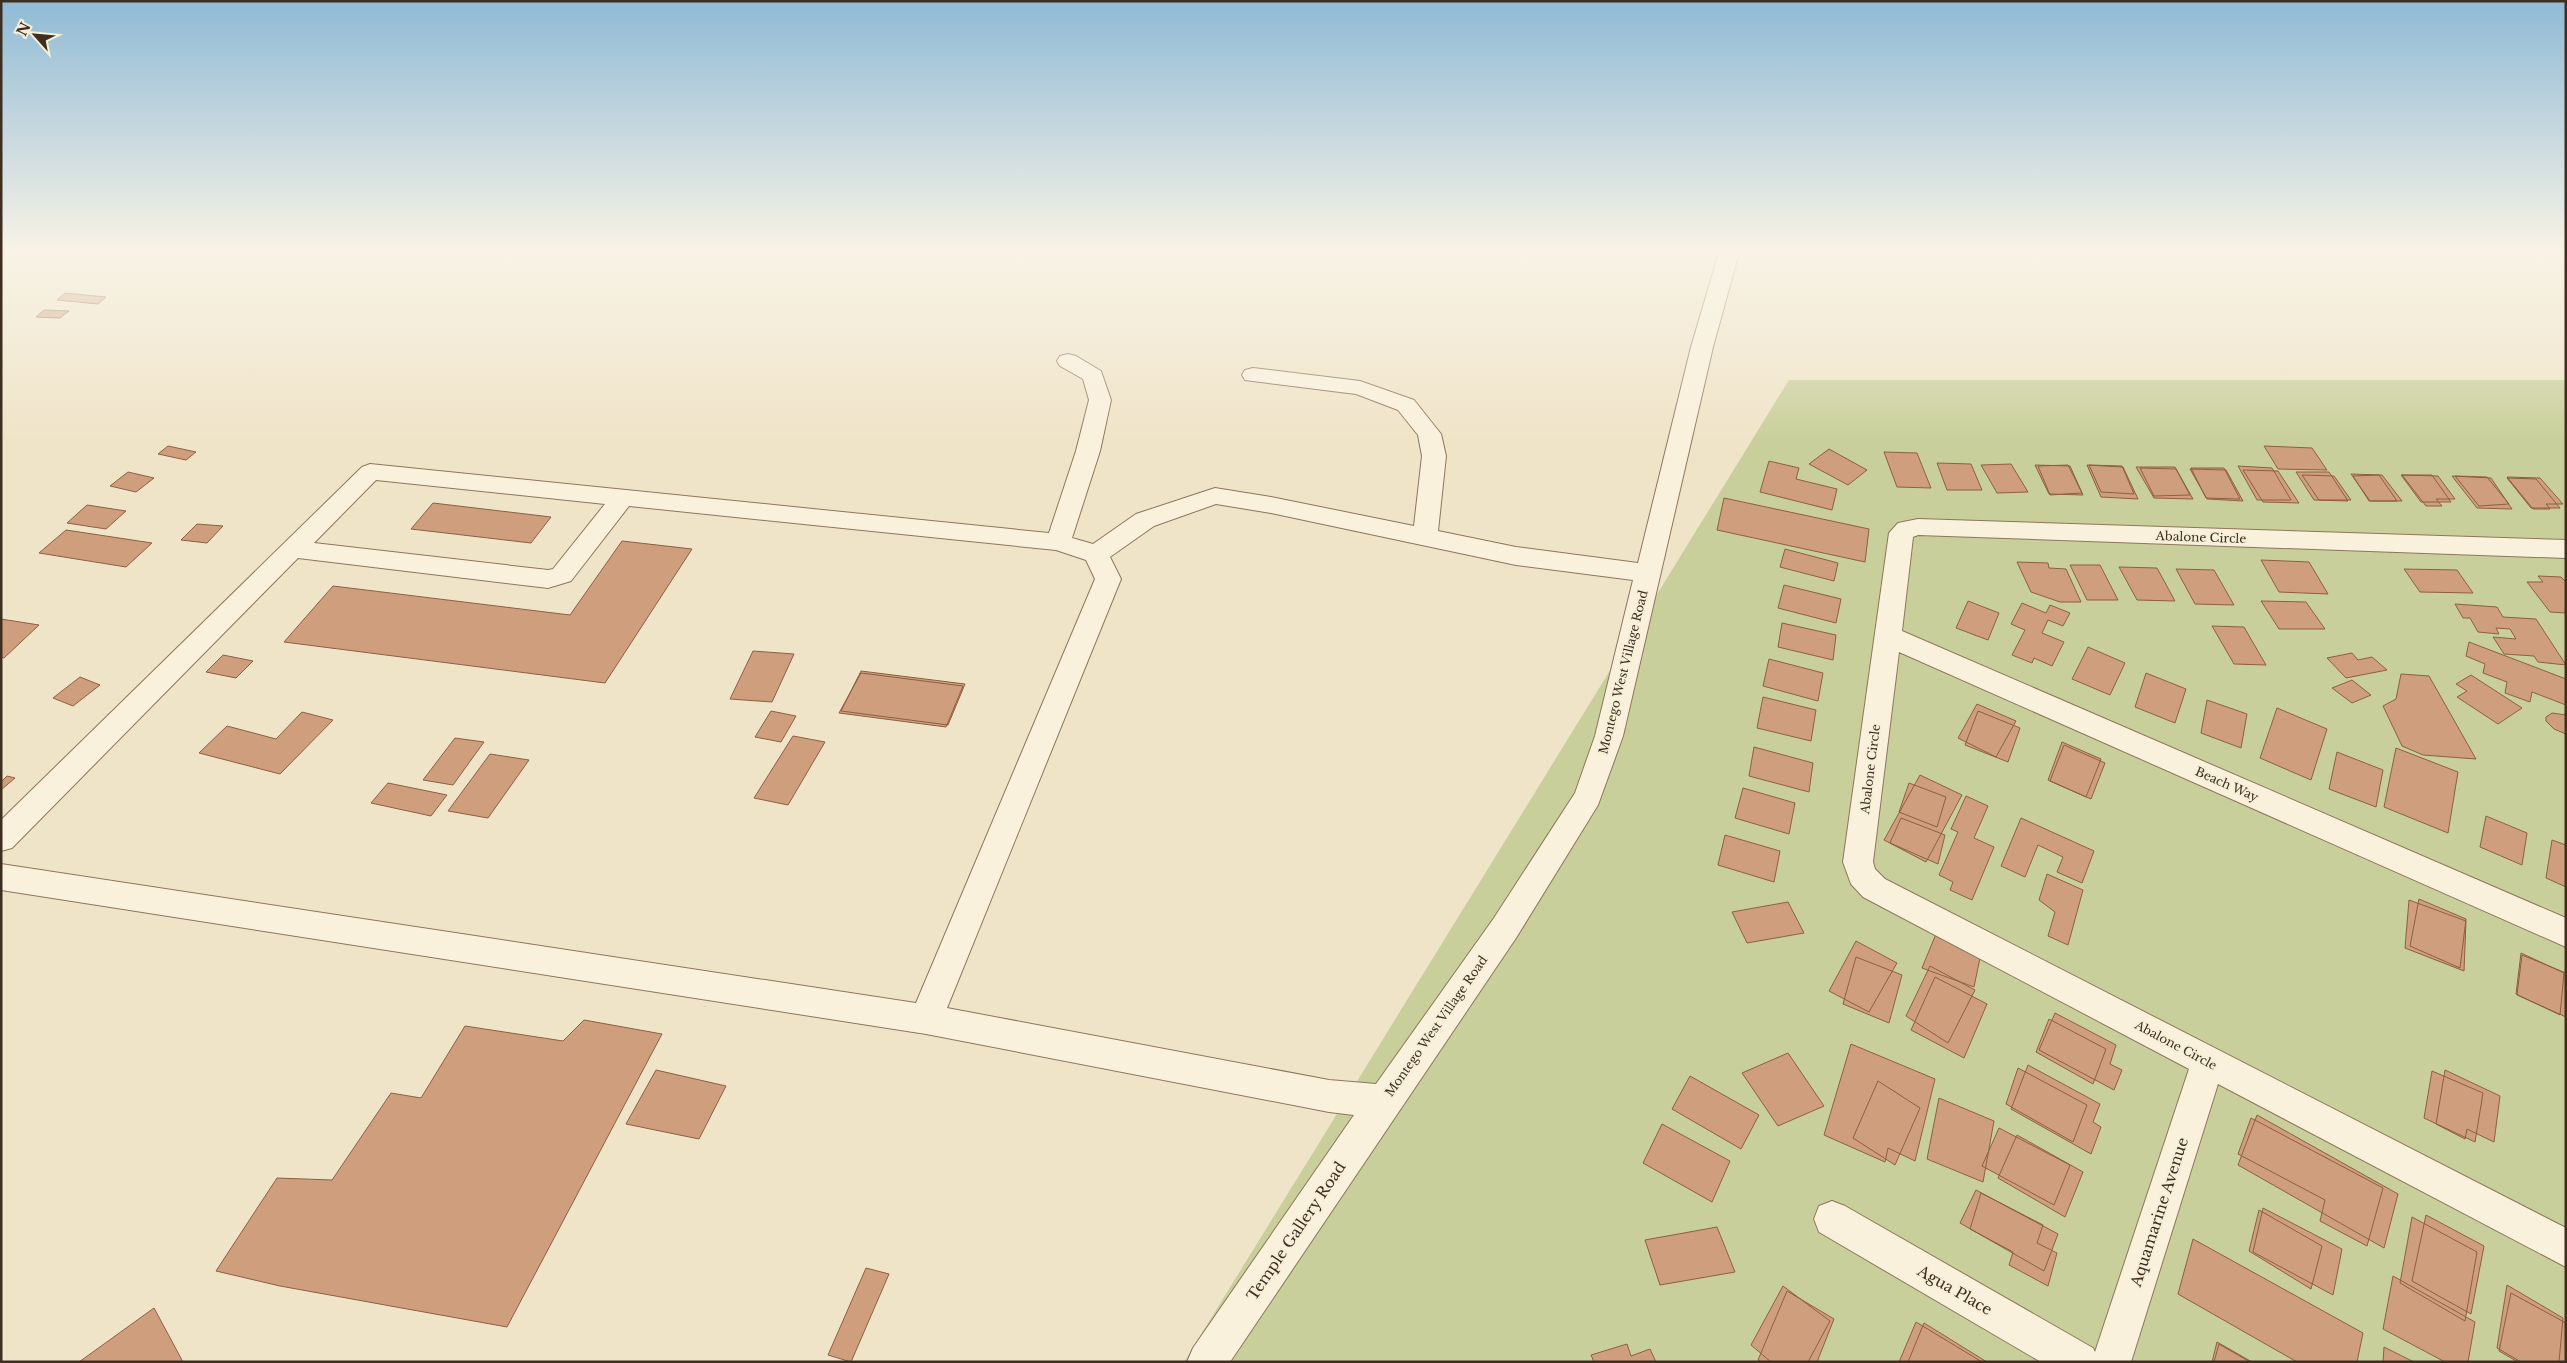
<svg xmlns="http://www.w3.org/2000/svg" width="2567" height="1363" font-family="'Libre Baskerville',serif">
<rect width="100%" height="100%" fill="#f0e4c8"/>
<path fill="#c9cf9b" d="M 1789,380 L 2566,380 L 2566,1362 L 1184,1362 Z"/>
<path fill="#cf9f7d" stroke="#8d5f41" d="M 65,293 L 106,297 L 98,304 L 57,300 Z
M 44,310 L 69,311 L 60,318 L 36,317 Z
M 168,446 L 196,452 L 186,460 L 158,454 Z
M 2264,446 L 2312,448 L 2327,470 L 2278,469 Z
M 1829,449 L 1867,470 L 1848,485 L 1809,464 Z
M 1884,452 L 1917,453 L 1931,488 L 1897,487 Z
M 1769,461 L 1799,468 L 1796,479 L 1837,489 L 1832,510 L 1760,492 Z
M 1937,463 L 1971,464 L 1982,490 L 1947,490 Z
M 2011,464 L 2028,492 L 1997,493 L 1981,465 Z
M 2035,465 L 2070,466 L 2083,495 L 2049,494 Z
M 2068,465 L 2082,493 L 2050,495 L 2038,466 Z
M 2087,465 L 2123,467 L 2138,499 L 2101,497 Z
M 2089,465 L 2122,466 L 2134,494 L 2101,492 Z
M 2238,466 L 2272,468 L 2291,500 L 2257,500 Z
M 2136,467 L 2175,467 L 2193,499 L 2154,498 Z
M 2140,468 L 2176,469 L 2190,495 L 2154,496 Z
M 2191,468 L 2224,468 L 2240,499 L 2206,498 Z
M 2190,469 L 2226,470 L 2243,501 L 2207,499 Z
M 2243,470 L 2278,471 L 2299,503 L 2263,502 Z
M 128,472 L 154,478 L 136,492 L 110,486 Z
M 2296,472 L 2329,472 L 2348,501 L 2314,500 Z
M 2351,474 L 2382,475 L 2402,501 L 2370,501 Z
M 2302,475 L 2334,476 L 2351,500 L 2319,500 Z
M 2379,475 L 2397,501 L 2369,501 L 2353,476 Z
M 2401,475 L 2432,475 L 2451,502 L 2421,502 Z
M 2402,475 L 2438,476 L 2455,499 L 2436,499 L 2442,506 L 2426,506 Z
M 2452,476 L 2491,478 L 2512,509 L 2477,508 Z
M 2455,476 L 2487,477 L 2509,504 L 2479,506 Z
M 2507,477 L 2540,478 L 2563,504 L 2546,504 L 2550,509 L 2533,509 Z
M 2507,478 L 2536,479 L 2560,508 L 2531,508 Z
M 1724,498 L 1869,529 L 1865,562 L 1717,530 Z
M 433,503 L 551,517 L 531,543 L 411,529 Z
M 87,505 L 126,511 L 106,529 L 67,523 Z
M 197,524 L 223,526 L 207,543 L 181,540 Z
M 66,530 L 152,543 L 126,567 L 39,553 Z
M 622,541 L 692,549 L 605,683 L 284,642 L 333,586 L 570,615 Z
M 1785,549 L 1838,563 L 1834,581 L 1780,567 Z
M 2261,560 L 2309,562 L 2328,594 L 2279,592 Z
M 2017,562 L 2048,563 L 2049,568 L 2066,569 L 2081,602 L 2060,602 L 2031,592 Z
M 2070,565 L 2100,565 L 2118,600 L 2087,600 Z
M 2119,567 L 2157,568 L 2175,601 L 2137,600 Z
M 2176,569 L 2214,570 L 2234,605 L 2195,604 Z
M 2404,569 L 2457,570 L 2473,593 L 2420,592 Z
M 2538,576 L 2561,577 L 2566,582 L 2566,613 L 2550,612 L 2527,582 L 2543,582 Z
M 1784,585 L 1841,599 L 1836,623 L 1778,608 Z
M 1968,601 L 1999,613 L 1988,640 L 1956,628 Z
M 2261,601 L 2306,602 L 2325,629 L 2279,629 Z
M 2022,603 L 2046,613 L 2050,605 L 2070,613 L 2063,626 L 2048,620 L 2042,633 L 2064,642 L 2052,666 L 2034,658 L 2032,663 L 2012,655 L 2025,630 L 2011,624 Z
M 2455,604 L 2497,607 L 2503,617 L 2536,619 L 2566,665 L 2538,662 L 2534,656 L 2504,654 L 2493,637 L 2516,639 L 2510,629 L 2496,628 L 2499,634 L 2478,632 L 2470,618 L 2463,618 Z
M 1,619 L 39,625 L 4,658 L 1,657 Z
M 1782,623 L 1836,635 L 1833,660 L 1778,647 Z
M 2212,626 L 2244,627 L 2266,665 L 2234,664 Z
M 2469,642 L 2566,679 L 2566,705 L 2532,692 L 2530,702 L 2505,693 L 2507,682 L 2483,673 L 2485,664 L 2466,656 Z
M 2088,647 L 2125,663 L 2110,695 L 2072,679 Z
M 753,651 L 794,654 L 772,702 L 730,699 Z
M 2352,653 L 2358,660 L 2372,657 L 2387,670 L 2346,678 L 2327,658 Z
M 223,655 L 253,661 L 236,678 L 206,672 Z
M 1769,659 L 1823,673 L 1818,701 L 1763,686 Z
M 861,671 L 965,684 L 948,725 L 841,711 Z
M 861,673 L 963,686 L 946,727 L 839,713 Z
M 2146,673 L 2186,689 L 2175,723 L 2135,707 Z
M 2401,674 L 2429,676 L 2476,759 L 2423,755 L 2402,746 L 2383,706 L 2396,699 Z
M 2471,675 L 2522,708 L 2498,724 L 2457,697 L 2467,691 L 2456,684 Z
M 80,677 L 100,685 L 73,706 L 53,698 Z
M 2352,680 L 2371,695 L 2352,703 L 2332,688 Z
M 1763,697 L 1816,710 L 1811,741 L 1757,728 Z
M 2207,700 L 2247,714 L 2241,748 L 2201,733 Z
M 1977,704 L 2016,721 L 1996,757 L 1958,738 Z
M 2277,708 L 2327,729 L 2311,780 L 2260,758 Z
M 771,711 L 796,716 L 781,742 L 755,737 Z
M 1978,711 L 2020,728 L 2008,762 L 1965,745 Z
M 302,712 L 333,720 L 280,774 L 199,753 L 227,726 L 276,739 Z
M 2552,713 L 2566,715 L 2566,734 L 2554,729 L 2546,721 L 2546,717 Z
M 793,736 L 825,742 L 788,805 L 754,798 Z
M 455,738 L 484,742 L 453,785 L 423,780 Z
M 2062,742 L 2101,759 L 2086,797 L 2048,780 Z
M 2064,745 L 2105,763 L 2091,799 L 2050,781 Z
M 1754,747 L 1813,763 L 1809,792 L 1749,776 Z
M 2396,748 L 2458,772 L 2448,833 L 2384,807 Z
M 2337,752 L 2383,770 L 2376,807 L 2329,789 Z
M 490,754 L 529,760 L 488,818 L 448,811 Z
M 1920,775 L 1962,795 L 1926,862 L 1884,840 Z
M 7,776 L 15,778 L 1,790 L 1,782 Z
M 388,783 L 447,795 L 431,816 L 371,803 Z
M 1909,783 L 1946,797 L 1937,827 L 1899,812 Z
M 1743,788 L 1795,803 L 1789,834 L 1735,818 Z
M 1966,796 L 1988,806 L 1974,838 L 1994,847 L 1972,900 L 1950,890 L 1953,882 L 1939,875 L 1958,832 L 1951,829 Z
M 2486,816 L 2527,833 L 2522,865 L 2480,847 Z
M 1901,818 L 1945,835 L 1938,864 L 1890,843 Z
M 2021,818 L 2094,851 L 2082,883 L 2057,872 L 2063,857 L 2038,845 L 2025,877 L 2001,866 Z
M 1725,835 L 1780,851 L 1774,882 L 1718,865 Z
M 2552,840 L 2566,845 L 2566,887 L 2546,878 Z
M 2047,874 L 2083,890 L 2068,945 L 2048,936 L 2055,912 L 2039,900 Z
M 2419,899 L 2466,919 L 2460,968 L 2410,946 Z
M 2409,900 L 2466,921 L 2464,971 L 2405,948 Z
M 1788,902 L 1804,933 L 1747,943 L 1732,912 Z
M 1938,929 L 1981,953 L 1974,987 L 1922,968 Z
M 1856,941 L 1897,963 L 1869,1012 L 1829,991 Z
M 2521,953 L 2564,973 L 2560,1015 L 2516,994 Z
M 2522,955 L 2566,973 L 2566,1017 L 2517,995 Z
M 1856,957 L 1902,975 L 1889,1023 L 1843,1004 Z
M 1930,966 L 1975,990 L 1948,1043 L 1906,1016 Z
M 1935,977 L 1987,1004 L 1964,1058 L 1911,1030 Z
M 2055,1013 L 2116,1045 L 2110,1064 L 2122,1070 L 2114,1090 L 2039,1050 Z
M 2049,1019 L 2106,1049 L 2093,1084 L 2036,1052 Z
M 584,1020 L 662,1034 L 507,1327 L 280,1286 L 216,1271 L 277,1178 L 332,1180 L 391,1093 L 421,1098 L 465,1026 L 563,1041 Z
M 1851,1044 L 1935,1079 L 1915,1161 L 1888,1148 L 1885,1162 L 1824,1135 Z
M 1788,1053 L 1824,1106 L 1778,1126 L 1742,1073 Z
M 2028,1065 L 2100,1104 L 2093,1122 L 2101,1127 L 2091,1154 L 2011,1109 Z
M 2018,1068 L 2087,1105 L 2073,1142 L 2006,1104 Z
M 656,1070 L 726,1086 L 699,1139 L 626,1124 Z
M 2445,1070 L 2500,1096 L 2494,1142 L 2467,1129 L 2465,1139 L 2436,1124 Z
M 2432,1071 L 2483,1093 L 2475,1142 L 2424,1118 Z
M 1690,1076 L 1759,1115 L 1741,1149 L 1672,1109 Z
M 1878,1081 L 1920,1108 L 1895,1165 L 1853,1138 Z
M 1939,1098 L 1994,1121 L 1983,1182 L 1927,1159 Z
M 2257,1115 L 2398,1194 L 2384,1248 L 2238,1165 Z
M 2251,1118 L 2383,1188 L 2367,1246 L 2320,1221 L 2325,1200 L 2238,1154 Z
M 1662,1124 L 1730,1161 L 1712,1202 L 1643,1163 Z
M 1999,1128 L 2070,1165 L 2054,1205 L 1982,1166 Z
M 2017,1135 L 2083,1172 L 2065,1217 L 1998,1178 Z
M 1976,1190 L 2058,1234 L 2044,1271 L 1960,1223 Z
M 1981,1193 L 2043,1225 L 2037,1243 L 2057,1253 L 2048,1286 L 2009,1265 L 2013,1252 L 1970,1229 Z
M 2263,1208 L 2342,1249 L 2333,1295 L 2253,1252 Z
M 2259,1210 L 2322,1246 L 2311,1289 L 2249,1251 Z
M 2426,1215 L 2484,1246 L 2471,1314 L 2412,1281 Z
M 2412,1217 L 2477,1252 L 2465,1321 L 2400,1283 Z
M 1717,1227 L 1735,1272 L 1660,1285 L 1645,1240 Z
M 2193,1239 L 2363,1333 L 2357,1362 L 2297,1362 L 2178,1294 Z
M 866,1268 L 889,1274 L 851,1362 L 828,1355 Z
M 2393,1276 L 2475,1322 L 2468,1362 L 2445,1362 L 2383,1329 Z
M 2507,1285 L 2563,1318 L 2559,1362 L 2521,1362 L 2497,1348 Z
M 1783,1286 L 1830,1321 L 1808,1362 L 1771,1362 L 1751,1345 Z
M 1787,1291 L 1834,1319 L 1817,1362 L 1762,1362 L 1758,1360 Z
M 2511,1293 L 2566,1323 L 2566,1362 L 2518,1362 L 2499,1351 Z
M 154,1308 L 183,1362 L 79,1362 Z
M 1916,1322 L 1982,1362 L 1899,1362 Z
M 1924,1323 L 1987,1362 L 1908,1362 Z
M 2217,1342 L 2252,1362 L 2212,1362 Z
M 1627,1344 L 1631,1356 L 1650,1349 L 1656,1362 L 1594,1362 L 1591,1355 Z
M 2219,1344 L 2250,1362 L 2214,1362 Z
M 2384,1347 L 2414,1362 L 2383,1362 Z"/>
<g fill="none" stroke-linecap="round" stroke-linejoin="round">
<g stroke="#8d765c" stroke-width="2">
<path id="minor" d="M 1720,249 L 1740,249 L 1713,347 L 1623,736 L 1598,805 L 1516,938 L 1230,1362 L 1187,1362 L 1193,1348 L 1354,1115 L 1329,1112 L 926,1034 L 1,890 L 1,864 L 916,1003 L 1095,579 L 1086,560 L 1056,550 L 629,506 L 571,581 L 548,588 L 298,558 L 12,848 L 1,851 L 1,820 L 362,467 L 370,464 L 1049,533 L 1076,451 L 1089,400 L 1083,379 L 1060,366 L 1057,361 L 1060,356 L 1068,354 L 1076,356 L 1101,371 L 1111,400 L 1100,451 L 1072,538 L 1093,544 L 1136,514 L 1215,488 L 1271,497 L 1414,526 L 1422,456 L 1418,435 L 1398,410 L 1356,394 L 1245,380 L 1242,375 L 1245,370 L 1253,368 L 1360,381 L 1414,400 L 1441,434 L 1446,456 L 1438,531 L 1516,547 L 1638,563 L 1691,347 ZM 376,480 L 605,504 L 553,569 L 548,570 L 314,543 ZM 1216,504 L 1271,513 L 1516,565 L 1633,580 L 1595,736 L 1575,793 L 1494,918 L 1376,1084 L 1329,1080 L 947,1008 L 1121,579 L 1110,557 L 1154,526 Z
M 1918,519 L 2566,540 L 2566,558 L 1918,535 L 1913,537 L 1902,631 L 2566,918 L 2566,947 L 1899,652 L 1873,862 L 1875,869 L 1885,879 L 2566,1228 L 2566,1267 L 2218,1084 L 2131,1362 L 2041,1362 L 1819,1232 L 1814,1219 L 1819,1206 L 1832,1201 L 1845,1206 L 2093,1348 L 2095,1352 L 2189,1069 L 1863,897 L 1851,884 L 1843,862 L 1889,533 L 1898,523 Z"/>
</g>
<use href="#minor" fill="#faf1dc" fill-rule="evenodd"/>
</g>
<linearGradient id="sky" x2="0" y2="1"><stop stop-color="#8fbad6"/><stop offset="0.57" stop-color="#f8f3e6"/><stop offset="1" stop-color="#f8f3e6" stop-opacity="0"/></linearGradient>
<rect width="2567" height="440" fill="url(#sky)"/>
<g text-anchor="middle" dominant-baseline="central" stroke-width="4" stroke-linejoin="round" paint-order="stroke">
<g font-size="12" fill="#3d2e20" stroke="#f7eed8">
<text transform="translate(2201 537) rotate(2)">Abalone Circle</text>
<text transform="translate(1623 672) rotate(-76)">Montego West Village Road</text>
<text transform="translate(1870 769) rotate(-83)">Abalone Circle</text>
<text transform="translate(2227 784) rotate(24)">Beach Way</text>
<text transform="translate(1436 1026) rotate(-55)">Montego West Village Road</text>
<text transform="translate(2176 1045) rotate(28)">Abalone Circle</text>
</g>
<g font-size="15" fill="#3d2e20" stroke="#f7eed8">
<text transform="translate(2159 1212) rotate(-72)">Aquamarine Avenue</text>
<text transform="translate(1296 1231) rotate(-56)">Temple Gallery Road</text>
<text transform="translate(1955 1290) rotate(30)">Agua Place</text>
</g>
</g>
<rect width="2567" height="1363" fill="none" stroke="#3d2e20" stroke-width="5"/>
<g transform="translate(35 35) rotate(297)" stroke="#f7eed8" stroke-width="4" paint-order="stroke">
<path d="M0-4L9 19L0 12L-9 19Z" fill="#3d2e20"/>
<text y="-8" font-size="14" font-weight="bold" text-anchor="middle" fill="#3d2e20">N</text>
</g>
</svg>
